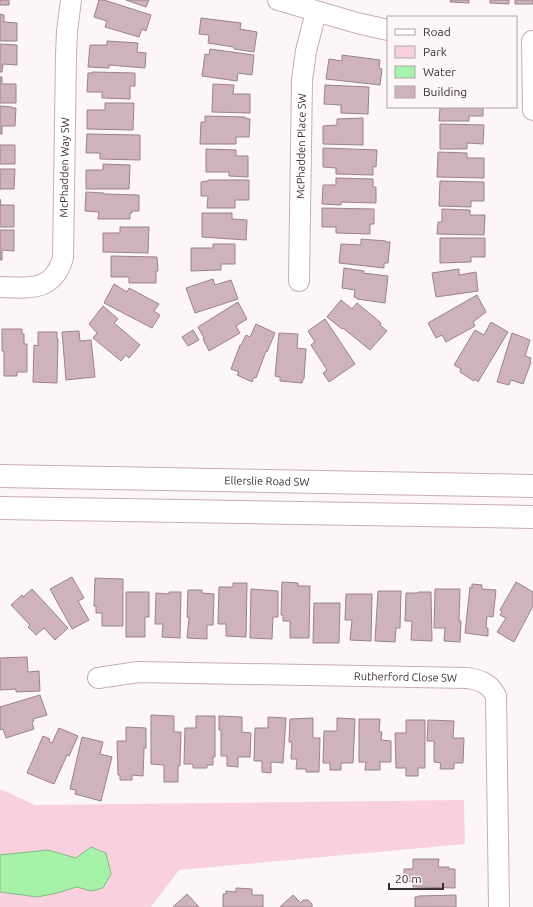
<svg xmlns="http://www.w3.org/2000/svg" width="533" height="907" font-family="Ubuntu,sans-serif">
<rect width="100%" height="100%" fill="#fcf6f8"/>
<path fill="#f9d1de" d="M 0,789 L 35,805 L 464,800 L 465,844 L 179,870 L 151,907 L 0,907 Z"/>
<path fill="#a6f2a9" stroke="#86b886" d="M 91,847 L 106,853 L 111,874 L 103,888 L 91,891 L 77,887 L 57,893 L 37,897 L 0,892 L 0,855 L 48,850 L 76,858 Z"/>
<path fill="#ceb2bc" stroke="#9b828a" d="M 0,0 L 9,0 L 9,5 L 0,5 Z
M 99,0 L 104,0 L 151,15 L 146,31 L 142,29 L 139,37 L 105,27 L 107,21 L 94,17 Z
M 126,0 L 149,0 L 146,7 Z
M 451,0 L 469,0 L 469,3 L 450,2 Z
M 490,0 L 509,0 L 509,4 L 490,3 Z
M 515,0 L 533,0 L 533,4 L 515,4 Z
M 0,14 L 4,15 L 4,22 L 17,23 L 17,41 L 0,41 Z
M 201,18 L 241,23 L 240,29 L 257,32 L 254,52 L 234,49 L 234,47 L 208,43 L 209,35 L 199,34 Z
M 107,41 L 138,43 L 137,52 L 146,53 L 145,68 L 109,65 L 109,68 L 88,67 L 90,45 L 107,45 Z
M 0,44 L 17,45 L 17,65 L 3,64 L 2,72 L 0,72 Z
M 210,49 L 254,55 L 252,75 L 238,73 L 237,81 L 202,76 L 205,54 L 209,55 Z
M 342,55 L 380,60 L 379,68 L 382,69 L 380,85 L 326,79 L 329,59 L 342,61 Z
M 92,72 L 135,73 L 135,86 L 130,86 L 130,99 L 102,98 L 102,92 L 87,92 L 88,73 L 92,73 Z
M 0,77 L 2,77 L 2,84 L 16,84 L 16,103 L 0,103 Z
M 213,84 L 234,85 L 233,94 L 250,94 L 250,113 L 212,112 Z
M 325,85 L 369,87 L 368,114 L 341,113 L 341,105 L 324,104 Z
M 105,103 L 134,103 L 133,130 L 87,129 L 87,110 L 105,110 Z
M 0,106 L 12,107 L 12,108 L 16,108 L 15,126 L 2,126 L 2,134 L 0,134 Z
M 435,107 L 483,107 L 483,116 L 469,116 L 469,121 L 439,121 L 440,108 Z
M 205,116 L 245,117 L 245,118 L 250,119 L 249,137 L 236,137 L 236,144 L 200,144 L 201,122 L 205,122 Z
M 363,118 L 363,145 L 323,144 L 323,126 L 337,125 L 337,119 Z
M 440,124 L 484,125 L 483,144 L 467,143 L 467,149 L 440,149 Z
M 87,134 L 140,135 L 140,160 L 100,159 L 100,153 L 86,153 Z
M 0,145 L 15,145 L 15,164 L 0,164 Z
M 323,148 L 377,150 L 376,167 L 373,166 L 373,175 L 336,174 L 336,168 L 323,167 Z
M 206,149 L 236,150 L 236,156 L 248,156 L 248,177 L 229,176 L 229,172 L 206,172 Z
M 438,152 L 467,153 L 467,158 L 484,158 L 484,178 L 437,177 Z
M 103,164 L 130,165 L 129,189 L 86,189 L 86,170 L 103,170 Z
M 0,169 L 15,169 L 14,189 L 0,189 Z
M 336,178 L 373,179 L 373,187 L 376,187 L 376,203 L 341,202 L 341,205 L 322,204 L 323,185 L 336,185 Z
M 208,180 L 249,180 L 249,200 L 235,200 L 235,208 L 207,208 L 208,196 L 201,196 L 201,182 L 208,181 Z
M 440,181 L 484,182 L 484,201 L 471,201 L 471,207 L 439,206 Z
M 86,192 L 104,193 L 104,194 L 139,195 L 139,211 L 132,211 L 132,213 L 130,213 L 130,219 L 98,219 L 99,212 L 85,211 Z
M 0,199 L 1,205 L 14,205 L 14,227 L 0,227 Z
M 322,208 L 374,209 L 374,224 L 370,224 L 370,234 L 336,233 L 336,227 L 322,227 Z
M 442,209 L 470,210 L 470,215 L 485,215 L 484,235 L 437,234 L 438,222 L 442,222 Z
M 202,213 L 232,213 L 232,219 L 247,220 L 246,240 L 202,237 Z
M 120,227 L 149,227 L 148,253 L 103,252 L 103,233 L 120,233 Z
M 0,230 L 14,230 L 14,251 L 2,250 L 2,260 L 0,260 Z
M 440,238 L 485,238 L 485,257 L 471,257 L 471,262 L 440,263 Z
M 361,239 L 386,241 L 386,242 L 390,242 L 388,263 L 384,263 L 384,268 L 339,263 L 341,244 L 361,245 Z
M 213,244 L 235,244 L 235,264 L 221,264 L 221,270 L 191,271 L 191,248 L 213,248 Z
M 111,256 L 157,257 L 158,271 L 156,271 L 156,283 L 129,283 L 129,277 L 111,277 Z
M 344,268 L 364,271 L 363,273 L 388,276 L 385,303 L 357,299 L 357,298 L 354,297 L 355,290 L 342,288 Z
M 459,269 L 459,275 L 476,272 L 478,291 L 436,297 L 432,273 Z
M 213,279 L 215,285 L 231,280 L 238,299 L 195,313 L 186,288 Z
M 114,284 L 127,292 L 129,288 L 159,304 L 154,311 L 160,315 L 152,328 L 104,303 Z
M 477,295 L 486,312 L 473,322 L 475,326 L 446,342 L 442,335 L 436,338 L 428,323 Z
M 341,300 L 352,309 L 357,303 L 381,323 L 380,325 L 387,331 L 370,350 L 343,328 L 342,329 L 327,317 Z
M 238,302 L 247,319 L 236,326 L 240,333 L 209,351 L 203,339 L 204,338 L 198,327 Z
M 103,306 L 118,319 L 114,323 L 140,345 L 129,358 L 126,355 L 121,361 L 93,338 L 97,333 L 89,324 Z
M 325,319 L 355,364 L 329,382 L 323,373 L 327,370 L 311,345 L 315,342 L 308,331 Z
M 491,322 L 508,332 L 478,382 L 475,379 L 474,381 L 460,372 L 461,369 L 454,365 L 475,330 L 484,335 Z
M 256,324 L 275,333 L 267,352 L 266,351 L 256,378 L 254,377 L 252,382 L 237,375 L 239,372 L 231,369 L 240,345 L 241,345 L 246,335 L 250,337 Z
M 2,329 L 22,329 L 22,334 L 24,334 L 24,344 L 27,344 L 27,372 L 17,372 L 17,376 L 4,376 L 4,351 L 2,351 Z
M 193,330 L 199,340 L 188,346 L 182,337 Z
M 79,331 L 80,341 L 91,340 L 95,377 L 66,380 L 62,332 Z
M 38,332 L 57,332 L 57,339 L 58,339 L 57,383 L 33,382 L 34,345 L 38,346 Z
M 279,333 L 298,334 L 297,348 L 306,349 L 304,379 L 303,379 L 302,383 L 280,381 L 280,377 L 275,376 Z
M 512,333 L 530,340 L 525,356 L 531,358 L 530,361 L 531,362 L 523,384 L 511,380 L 509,385 L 497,382 Z
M 72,577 L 84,598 L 78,601 L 89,620 L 72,629 L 50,589 Z
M 95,578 L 123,579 L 123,626 L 102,626 L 102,613 L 96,613 L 96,606 L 94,606 Z
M 282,582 L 298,583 L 298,586 L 310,586 L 309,638 L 290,638 L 290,621 L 283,621 L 283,615 L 281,615 Z
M 516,582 L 533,592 L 533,606 L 514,642 L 497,632 L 506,618 L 500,615 L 502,612 L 500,610 Z
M 233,583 L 247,583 L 246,637 L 226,636 L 226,624 L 218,624 L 219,587 L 233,587 Z
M 472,584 L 482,585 L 482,589 L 496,590 L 493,617 L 487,616 L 486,628 L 488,628 L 488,636 L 465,633 L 470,587 L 472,588 Z
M 32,589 L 68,628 L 55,640 L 44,628 L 36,635 L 28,627 L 30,625 L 11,605 L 22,595 L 23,597 Z
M 251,589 L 278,591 L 278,617 L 273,617 L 272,639 L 250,638 Z
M 435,589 L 460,589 L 459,621 L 461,621 L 460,642 L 444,641 L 445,628 L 434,628 Z
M 188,590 L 202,590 L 202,593 L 214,594 L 213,625 L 207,625 L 207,639 L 187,638 L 189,618 L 187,617 Z
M 378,591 L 401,591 L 400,628 L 396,628 L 395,642 L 375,641 Z
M 126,592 L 149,592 L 149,617 L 145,617 L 145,637 L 126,637 Z
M 169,592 L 181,592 L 180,638 L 162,637 L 163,624 L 155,624 L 156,593 L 169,594 Z
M 418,592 L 431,592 L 432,641 L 411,640 L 412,621 L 405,621 L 406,593 L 418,593 Z
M 346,594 L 372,594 L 371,641 L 350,640 L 352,620 L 345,620 Z
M 314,603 L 340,603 L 339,643 L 313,643 Z
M 27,657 L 28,672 L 39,671 L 40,691 L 16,692 L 16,689 L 0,690 L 0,658 Z
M 40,695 L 47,715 L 33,719 L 34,721 L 32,722 L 34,729 L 6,738 L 3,729 L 0,730 L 0,707 Z
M 151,715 L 174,716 L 174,732 L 181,732 L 180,766 L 178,766 L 178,782 L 164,782 L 164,765 L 151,764 Z
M 196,716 L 215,716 L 215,757 L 213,757 L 213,765 L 207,765 L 207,768 L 193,768 L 193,764 L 184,764 L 185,728 L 196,728 Z
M 219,716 L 242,717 L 242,732 L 251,733 L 250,757 L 238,757 L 238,767 L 227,766 L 227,756 L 221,756 L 221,730 L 219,730 Z
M 268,717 L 286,718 L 283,763 L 271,762 L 271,773 L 262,772 L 262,761 L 254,761 L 255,728 L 268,728 Z
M 313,718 L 313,738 L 320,738 L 319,772 L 306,772 L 306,769 L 296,769 L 297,759 L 291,759 L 292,742 L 289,742 L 290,719 Z
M 337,718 L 355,719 L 353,763 L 341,763 L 341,770 L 330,770 L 330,763 L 323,763 L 324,731 L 337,731 Z
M 359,719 L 380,719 L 379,732 L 382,732 L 381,740 L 391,741 L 391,762 L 380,762 L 380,770 L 365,770 L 366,762 L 359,762 Z
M 406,720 L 425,720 L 425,768 L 418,768 L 418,776 L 406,776 L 406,768 L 396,768 L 395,733 L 406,733 Z
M 428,720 L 454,721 L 453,738 L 464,738 L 463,763 L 454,763 L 454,769 L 440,769 L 441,763 L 434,762 L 434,741 L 427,741 Z
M 126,727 L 146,728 L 146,748 L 144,748 L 143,776 L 132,775 L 132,780 L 120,780 L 120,775 L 118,775 L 117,741 L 126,741 Z
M 59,728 L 78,736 L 69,756 L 67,755 L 54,784 L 27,773 L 43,736 L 50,739 L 49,741 L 52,743 Z
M 82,737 L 103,742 L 100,754 L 112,757 L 101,801 L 75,794 L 76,790 L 70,789 Z
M 413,859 L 439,859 L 438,867 L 449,867 L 449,869 L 455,869 L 455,888 L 413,887 L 413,881 L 404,882 L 404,869 L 413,869 Z
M 236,888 L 252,889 L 252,895 L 263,895 L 263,907 L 223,907 L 223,894 L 226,894 L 226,891 L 236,892 Z
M 187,894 L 199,907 L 173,907 Z
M 293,895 L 301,903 L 303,900 L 308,900 L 312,904 L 312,907 L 280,907 Z
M 456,895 L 456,907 L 415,907 L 415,897 L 418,897 L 418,896 Z"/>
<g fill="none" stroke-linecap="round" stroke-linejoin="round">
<g stroke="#c8adb6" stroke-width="22">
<g id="minor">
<path d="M 278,0 L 357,23 L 388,30"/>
<path d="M 532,41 L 533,110"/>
<path id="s1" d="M 299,281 L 302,80 L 306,51 L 316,12"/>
<path id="s2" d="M 0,287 C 29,288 53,292 63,258 L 66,55 L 67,31 L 71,0"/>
<path id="s3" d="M 98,678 L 138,672 L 468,678 C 481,680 490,684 496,696 L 499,907"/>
</g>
</g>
<g stroke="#c8adb6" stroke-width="24">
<g id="secondary">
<path id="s4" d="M 0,476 L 533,486"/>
<path d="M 0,508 L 533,517"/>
</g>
</g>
<use href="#minor" stroke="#fff" stroke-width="20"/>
<use href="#secondary" stroke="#fff" stroke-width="22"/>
</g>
<g text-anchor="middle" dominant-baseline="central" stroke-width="3" stroke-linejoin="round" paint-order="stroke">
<g font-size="11" fill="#3a2f33" stroke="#fcf6f8">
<text stroke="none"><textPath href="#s1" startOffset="135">McPhadden Place SW</textPath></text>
<text stroke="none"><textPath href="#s2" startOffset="168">McPhadden Way SW</textPath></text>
<text stroke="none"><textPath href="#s4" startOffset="267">Ellerslie Road SW</textPath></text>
<text stroke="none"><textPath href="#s3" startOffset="308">Rutherford Close SW</textPath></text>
</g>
</g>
<rect x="387" y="16" width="130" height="92" fill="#fcf6f8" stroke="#aea6a9"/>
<rect x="395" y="29" width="20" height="6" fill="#ffffff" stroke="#aea6a9"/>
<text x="423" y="36" font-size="12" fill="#3a2f33">Road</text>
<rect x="395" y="46" width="20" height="12" fill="#f9d1de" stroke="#aea6a9"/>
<text x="423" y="56" font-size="12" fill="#3a2f33">Park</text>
<rect x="395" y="66" width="20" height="12" fill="#a6f2a9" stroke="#aea6a9"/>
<text x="423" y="76" font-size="12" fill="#3a2f33">Water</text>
<rect x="395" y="86" width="20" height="12" fill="#ceb2bc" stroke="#aea6a9"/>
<text x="423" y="96" font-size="12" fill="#3a2f33">Building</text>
<path d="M389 883v6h54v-6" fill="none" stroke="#3a2f33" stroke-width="2"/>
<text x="395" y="883" font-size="12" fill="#3a2f33" stroke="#fcf6f8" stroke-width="3" paint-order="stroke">20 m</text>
</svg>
